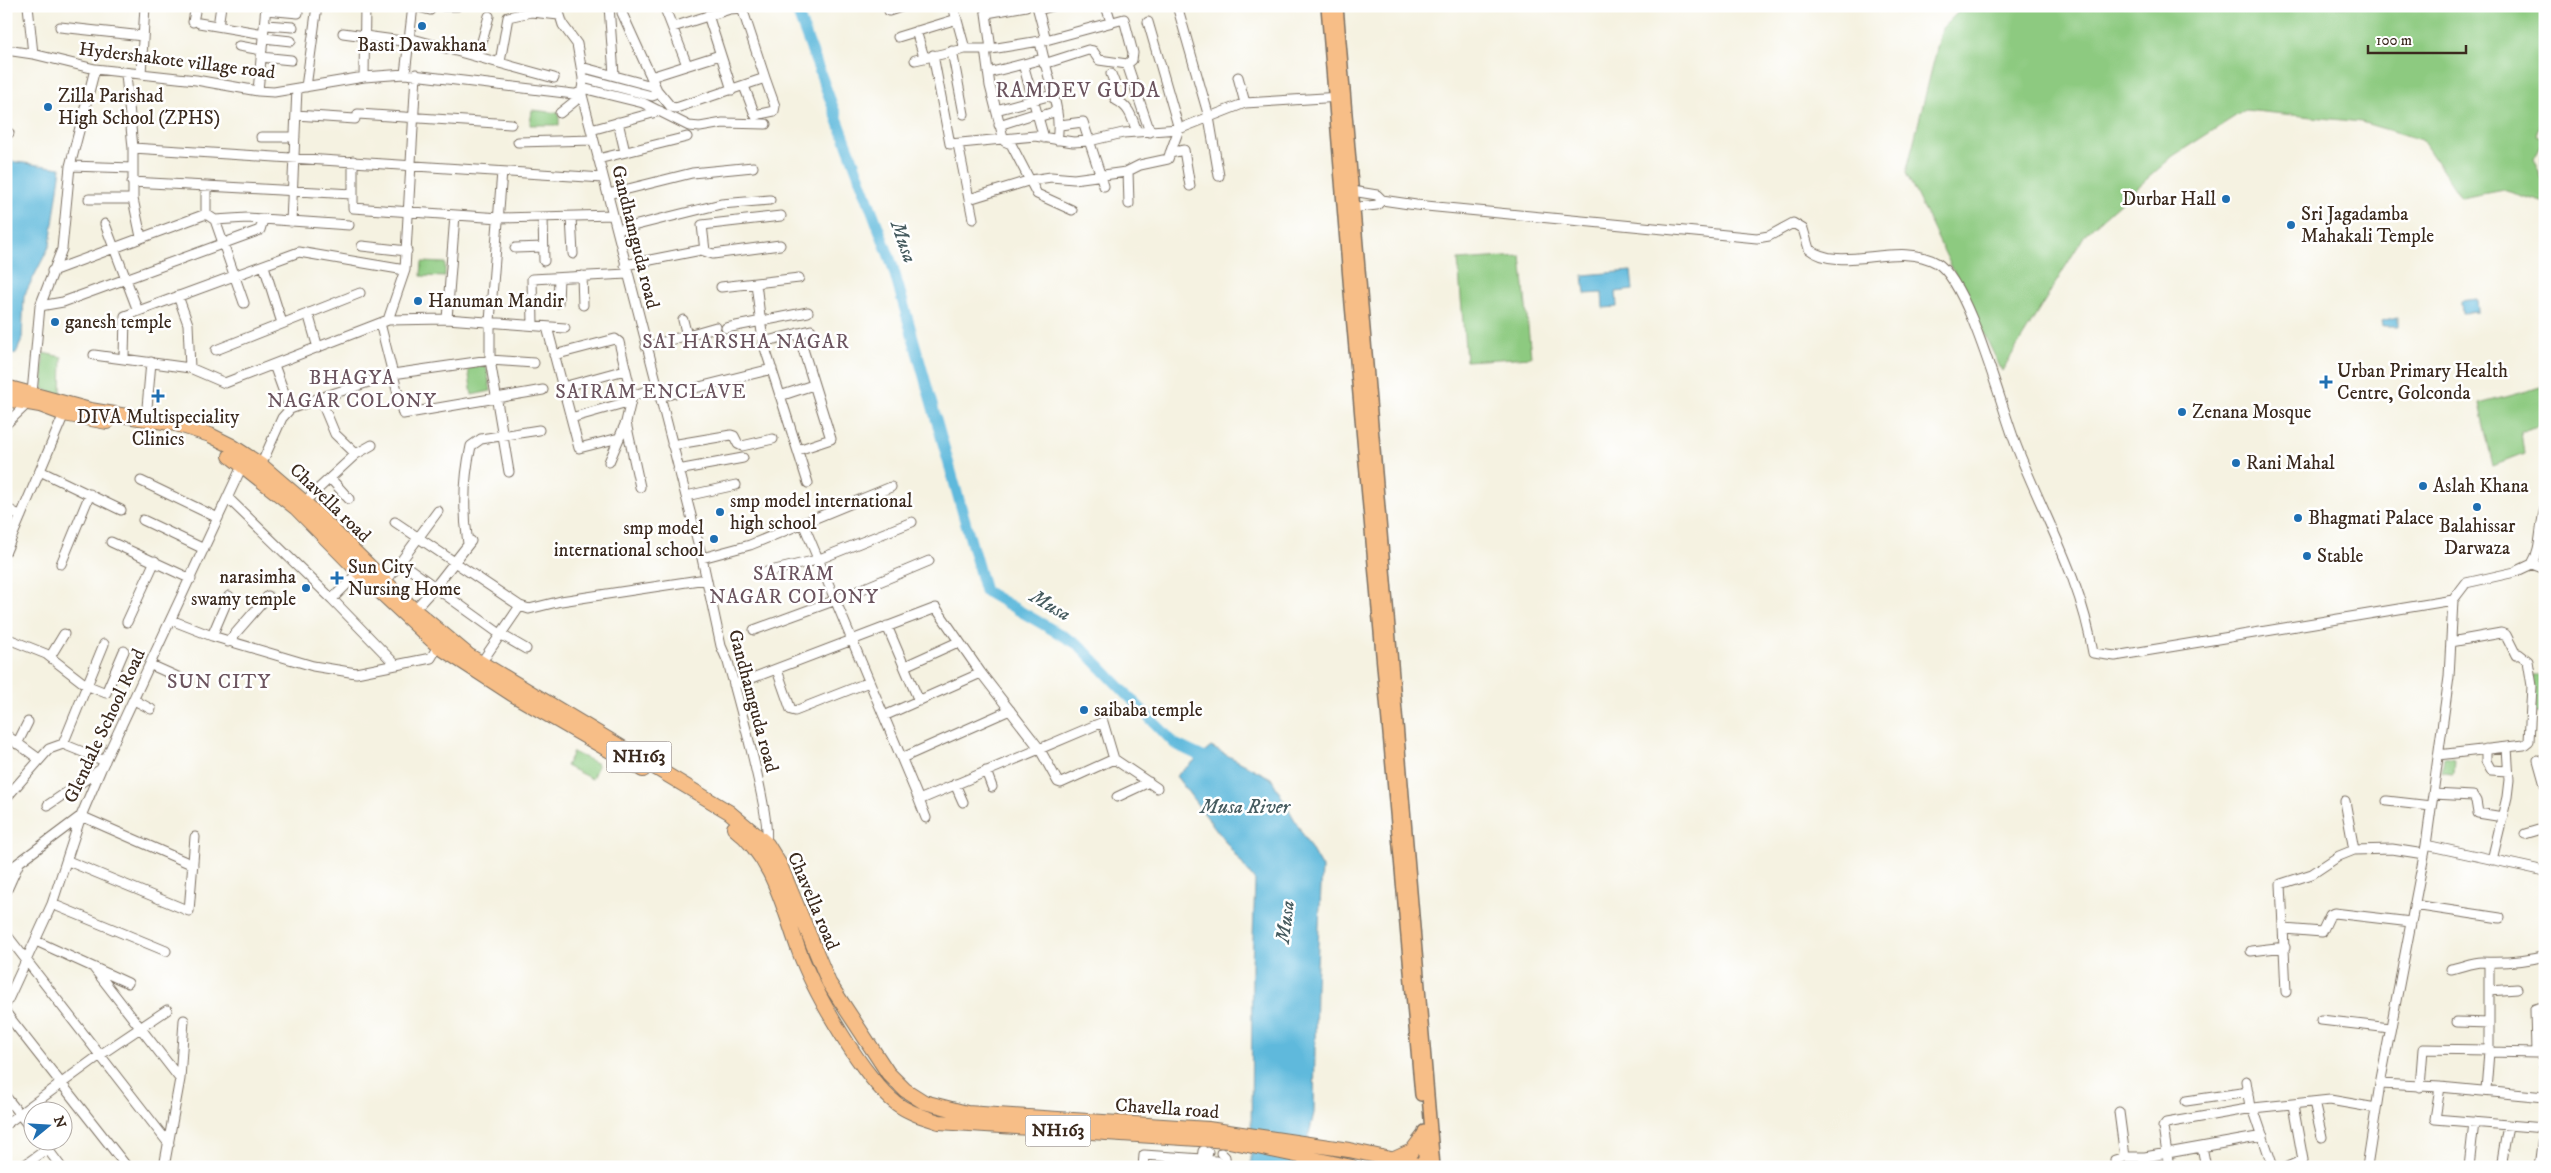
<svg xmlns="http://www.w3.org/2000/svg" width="2551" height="1173" font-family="'IM FELL DW Pica',serif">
<rect width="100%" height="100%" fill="#fff"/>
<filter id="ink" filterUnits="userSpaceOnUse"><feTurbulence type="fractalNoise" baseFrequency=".02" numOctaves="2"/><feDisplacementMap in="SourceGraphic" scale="10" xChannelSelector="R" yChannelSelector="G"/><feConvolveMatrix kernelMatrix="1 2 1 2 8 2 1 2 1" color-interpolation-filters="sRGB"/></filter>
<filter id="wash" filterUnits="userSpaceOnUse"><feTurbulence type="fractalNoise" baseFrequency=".0096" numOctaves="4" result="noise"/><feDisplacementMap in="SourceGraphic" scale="20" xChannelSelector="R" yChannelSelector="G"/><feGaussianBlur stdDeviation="1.12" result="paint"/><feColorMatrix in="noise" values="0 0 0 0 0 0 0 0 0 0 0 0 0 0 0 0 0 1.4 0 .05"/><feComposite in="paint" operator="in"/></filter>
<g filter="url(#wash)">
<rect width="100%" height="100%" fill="#f5f2e1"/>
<path fill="#8dca80" stroke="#647a4f" d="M 1964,6 L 2545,6 L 2545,105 L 2536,136 L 2544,139 L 2533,159 L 2545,185 L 2545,203 L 2503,190 L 2461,198 L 2422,140 L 2361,122 L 2245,110 L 2173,156 L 2086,233 L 2002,371 L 1906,173 L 1942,28 Z
M 532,110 L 559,113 L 559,125 L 530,125 Z
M 1521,256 L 1531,357 L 1466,361 L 1458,260 Z
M 422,262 L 445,263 L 445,277 L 421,276 Z
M 43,353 L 62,357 L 61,395 L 43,389 Z
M 486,365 L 491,391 L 472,395 L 468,368 Z
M 2545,386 L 2545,423 L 2521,432 L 2524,454 L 2493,466 L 2479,404 Z
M 2533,675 L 2545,675 L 2545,713 L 2534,713 Z
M 573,752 L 598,764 L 592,779 L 566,766 Z
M 2444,757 L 2454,759 L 2453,774 L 2442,773 Z"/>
<path fill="#5eb9dc" stroke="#4c727d" d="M 9,161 L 61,168 L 50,245 L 24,296 L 22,340 L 16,353 L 7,356 L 6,184 Z
M 1631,271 L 1633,290 L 1616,292 L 1617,307 L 1603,308 L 1602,293 L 1585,294 L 1583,275 Z
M 2477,299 L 2478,312 L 2462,313 L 2461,301 Z
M 2398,317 L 2398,326 L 2383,326 L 2382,321 Z
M 1211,747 L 1271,778 L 1322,868 L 1316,985 L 1314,1113 L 1301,1167 L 1251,1167 L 1252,965 L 1255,881 L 1176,776 Z"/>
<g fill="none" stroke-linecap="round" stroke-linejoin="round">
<path stroke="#5eb9dc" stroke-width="11" d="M 795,6 L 892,264 L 985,591 L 1079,645 L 1175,744 L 1213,762"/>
</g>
</g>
<g filter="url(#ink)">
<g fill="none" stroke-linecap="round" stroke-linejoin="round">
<g stroke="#7c7062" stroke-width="11">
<path id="minor" d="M 28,6 L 33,54
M 414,6 L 430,10 L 432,6
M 444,6 L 457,6
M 557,6 L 563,25 L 577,44 L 583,78 L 582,95 L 702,558 L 721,646 L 728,662 C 735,689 776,830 765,846
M 609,6 L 614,75
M 624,6 L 622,13 L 657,90 L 671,107 L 676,108 L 765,78 L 742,8 L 730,9 L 673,27
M 664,6 L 687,65
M 953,6 L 965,49
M 985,6 L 991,49
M 1037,6 L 1046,40
M 1106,6 L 1111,22
M 1178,9 L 1209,117 L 1219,176
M 266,10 L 298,13
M 1038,10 L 1053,6
M 889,11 L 904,6
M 987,13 L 1026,6
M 708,15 L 732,90
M 193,22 L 196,6
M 199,23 L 264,34
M 266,25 L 293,27
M 218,26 L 221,6
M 60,27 L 143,36
M 916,31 L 924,57
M 343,33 L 409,42
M 898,37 L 957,19
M 264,38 L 291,41
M 409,38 L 554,78
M 1040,41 C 1045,72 1063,110 1057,140
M 239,46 L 262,50
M 985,49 L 990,86 L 1004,141 L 1011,144 L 1037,194 L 1072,210
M 6,50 L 33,54 L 95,69 L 196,80 L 258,91 L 274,92 L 364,77 L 405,74 L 582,95
M 952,51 L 964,114
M 933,55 L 950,144 L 1035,136 L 1073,142 L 1089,141 L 1123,133 L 1179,129 L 1245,103 L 1340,97
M 478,56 L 489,16
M 261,57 L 291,60
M 915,60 L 965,49 L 991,49 L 1046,40 L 1124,19 L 1133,53 L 1132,60 L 1127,64
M 500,62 L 508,17 L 531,12 L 559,15
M 1023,64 L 1044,138
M 1044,64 L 1088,50 L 1093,51 L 1099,60 L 1127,64 L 1150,132
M 581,67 L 652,86 L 657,90 L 655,95 L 652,96 L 583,78
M 988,73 L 1043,59
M 126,74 L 133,148 L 133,199 L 141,237
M 141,74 L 145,6
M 405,74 L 413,6
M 364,77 L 365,6
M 651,77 L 720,55
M 1238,77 L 1245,103
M 744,86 L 755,115 L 774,111 L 775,106 L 765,78
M 1110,86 L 1116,100 C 1130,107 1132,118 1137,132
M 306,87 L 317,6
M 582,88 L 643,103 L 689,126 L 700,127 L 723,123 L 766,124
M 1102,89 L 1115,84 L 1111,74
M 258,91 L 266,6
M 996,110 L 1052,95
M 560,113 L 575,101 L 578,93
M 358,114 L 511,124
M 296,115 L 355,119
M 1038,117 L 1057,111
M 618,122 L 625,152
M 999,125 L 1037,113
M 1060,125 L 1083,122 L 1104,186
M 591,130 L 660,111
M 6,133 L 9,133
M 261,137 L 295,137
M 518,142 L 593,140
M 958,144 L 973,219
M 133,148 L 603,178
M 1170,153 L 1184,150 L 1190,186
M 2545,157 L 2545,176
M 598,159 L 687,137
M 353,161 L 353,208 L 500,218 L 613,215
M 6,165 L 7,165
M 70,166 L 133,168
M 1128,171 L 1129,204
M 502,172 L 490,321 L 490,360 L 509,472
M 132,182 L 352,194
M 1346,190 L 1377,195 L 1382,200 L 1416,205 L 1757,238 L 1769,236 L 1793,223 L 1803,229 L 1809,249 C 1840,274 1899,240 1937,263 C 1969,282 2001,407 2016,445 C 2043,515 2081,578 2093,653 L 2115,656 L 2453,600
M 608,194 L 692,173 L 753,167
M 89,199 L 133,199
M 969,199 L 1031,180 L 1051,177 L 1074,179 L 1126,172 L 1140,165 L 1168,159 L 1179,129 L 1148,22
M 1350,208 L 1377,205 L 1382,200
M 206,214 L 206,187
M 543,217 L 544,261
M 571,217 L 573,254
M 215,220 L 247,218 L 349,225
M 291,222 L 297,89
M 105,224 L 138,311
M 617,230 L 721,204 L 770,200
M 362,246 L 407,251
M 515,248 L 544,247
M 705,251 L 702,225 L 781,216
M 625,265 L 701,250 L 713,254 L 780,245
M 264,266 L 282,323
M 52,271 L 206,214 L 215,220 L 244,303
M 582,276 L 583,305
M 756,283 L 763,342 L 808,483
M 721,287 L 799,278
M 178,296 L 188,324 L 190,368
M 558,303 L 559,278
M 40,306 L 63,302 L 260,230 L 263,220
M 308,313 L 318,348
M 447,319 L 455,215
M 388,320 L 405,270 L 416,74
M 683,320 L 687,336
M 380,323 L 403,414 L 543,390
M 533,324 L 532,279 L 627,274
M 547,327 L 579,448 L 619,438
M 726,328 L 808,312
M 763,342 L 811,330
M 646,347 L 716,327
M 216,350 L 360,293
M 94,355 L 190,368 L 225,383 L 388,320 L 447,319 L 565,328
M 554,355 L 615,339 L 619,342 L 632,396 L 626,422 L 609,462
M 124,357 L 125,316 L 299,252 L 405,270
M 274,365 L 290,409
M 563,387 L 625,370
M 32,393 L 40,306 L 62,249 L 70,166 L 95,69
M 632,396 L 658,387
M 780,396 L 813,385
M 659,397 L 772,369
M 320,398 L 335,434 L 356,454
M 571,418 L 631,401
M 146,419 L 151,362
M 626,423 L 640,487
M 6,424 L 27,404
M 672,445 L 731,435 L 734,436 L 738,444 L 742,446 L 773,439
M 798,450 L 831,439 L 798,333
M 261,465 L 282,418 L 290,409 L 320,398 L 393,374 L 490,360 L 534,363
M 678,470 L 743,458
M 40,471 L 121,510
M 330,478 L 349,499
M 141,481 L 218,518
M 686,496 L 736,485
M 228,498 L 332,599
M 304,502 L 356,454 L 372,445
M 6,508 L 21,516
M 143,520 L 204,549
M 395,522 L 520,606 L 529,609 L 561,601 L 706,579
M 803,523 L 919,800 L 1103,722 L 1114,759 L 1157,788
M 111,542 L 191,579
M 468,544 C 463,512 464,477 471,446 L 481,439 L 539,430
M 6,551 L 64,414
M 702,558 L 750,545 L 891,487
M 400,562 L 500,634 L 526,649
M 61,564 L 90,494
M 2532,564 L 2545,569
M 359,572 L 332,599 L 395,664
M 758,574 L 817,560 L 912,522
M 385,583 L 438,511
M 414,610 L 435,587 L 471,541
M 171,620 L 212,636 L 313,666 L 356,673 L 431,658 L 440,643
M 127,622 L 155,561
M 887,626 L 919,701
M 754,630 L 836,600 L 929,561
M 212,636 L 229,596
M 6,638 L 46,654 L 86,685 L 106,693 L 124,651
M 228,642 L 268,596
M 50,657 L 64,634
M 481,663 L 520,606
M 151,665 L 189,682
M 905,666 L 958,642
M 777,670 L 791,710 L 795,711 L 869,682
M 734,685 L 936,608 L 981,673 L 1039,748 L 1058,782 L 1061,783 L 1114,759
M 134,700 L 151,709
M 884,716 L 981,673
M 6,735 L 39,759
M 17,744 L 28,722
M 63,744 L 105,761
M 2486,749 L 2486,761 L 2491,770 L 2508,771
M 2438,755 L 2524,745 L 2529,741 L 2532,686 L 2528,661 L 2519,654 L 2516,655 L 2506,635 L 2501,633 L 2451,642
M 902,758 L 1010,710
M 2538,760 L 2545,785
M 986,771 L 992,787
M 955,784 L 963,802
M 2433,794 L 2473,796 L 2476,801 L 2478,813 L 2503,817
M 1117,797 L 1149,782
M 6,798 L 49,749 L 63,744 L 104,644
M 919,800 L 926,818
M 2345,801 L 2354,850
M 2387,801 L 2431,806
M 48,805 L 101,769
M 2525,834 L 2545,828
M 2426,845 L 2545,871
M 2492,860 L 2507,797 L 2509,780 L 2507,747
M 68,861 L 189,911 L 195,837
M 6,872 L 81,816 L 193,865
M 6,892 L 19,863
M 52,904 L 166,951
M 2414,905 L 2500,918
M 2284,929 L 2322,932 L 2330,915 L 2334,913 L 2411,922
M 6,934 L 169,1144
M 36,941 L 128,983
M 2251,951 L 2285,947
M 93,967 L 180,1079
M 2451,969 C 2461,967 2473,962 2482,962 C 2504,963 2523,962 2545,956
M 2489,991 L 2517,989
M 2286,992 L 2281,884 L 2312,874 L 2339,856 L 2354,850 L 2392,849 L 2424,854
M 6,1004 L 52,904 L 81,816 L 101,769 L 243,464
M 6,1013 L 127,1167
M 2321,1020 L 2390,1028
M 2457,1022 L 2489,1023
M 2489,1052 L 2536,1053 L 2535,1009 L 2545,1006
M 2544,1067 L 2545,1067
M 2246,1081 L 2250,1108
M 2380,1084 L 2440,1087 L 2545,1097
M 2420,1087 L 2423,1049 L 2489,1050
M 2440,1087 L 2435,1119 L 2544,1128 L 2539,1167
M 2486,1090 L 2489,1052 L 2489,964
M 6,1097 L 32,1130
M 2186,1101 L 2248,1092
M 2314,1102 L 2322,1137
M 2253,1108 L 2273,1167
M 2119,1112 L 2125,1157
M 6,1124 L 100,1055 L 167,1010
M 41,1140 L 61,1167
M 2202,1147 L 2206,1167
M 1208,1152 L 1206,1160 L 1216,1161 L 1221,1167
M 1221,1153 L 1225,1157 L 1226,1167
M 22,1167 L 47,1149
M 164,1167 L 180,1079 L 184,1020
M 1143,1167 L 1144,1155 L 1202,1159 L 1203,1151
M 2116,1167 L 2115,1160 L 2125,1157 L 2145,1157 L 2263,1136
M 2169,1167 L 2163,1127 L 2166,1123 L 2253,1108 L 2330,1100 L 2376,1108
M 2287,1167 L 2303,1160 L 2293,1105
M 2367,1167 L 2380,1084 L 2426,845 L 2449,677 L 2453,600 L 2466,583 L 2515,572 L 2532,564 C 2542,548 2539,527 2545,509
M 2469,1167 L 2474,1122
M 2501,1167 L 2508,1125"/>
</g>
<g stroke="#7c7062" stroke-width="14">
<path id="major" d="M 1327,6 L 1351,304 L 1421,1095
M 1337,6 L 1434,1167
M 1424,1131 L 1424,1167"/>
</g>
<g stroke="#7c7062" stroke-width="16">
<path id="highway" d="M 6,387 L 90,410 L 176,424 L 210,435 L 232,446 L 261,465 L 304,502 L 414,610 L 468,655 L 729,812 L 767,844 L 780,865 L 829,983 L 888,1073 L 905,1090 L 924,1102 L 967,1113 L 1208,1129 L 1349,1150 L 1428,1167
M 6,399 L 40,405 L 64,414 L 107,422
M 230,456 L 296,508 L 359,572 L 438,646 L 512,694 L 643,770
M 734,828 C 773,858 783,907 799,951 C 814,992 863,1078 897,1104 C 909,1113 924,1117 939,1122 L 1229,1141 L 1352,1167
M 1392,1160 L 1412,1151 L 1424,1135"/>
</g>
<use href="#minor" stroke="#fff" stroke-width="9"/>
<use href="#major" stroke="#f7be87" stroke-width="11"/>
<use href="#highway" stroke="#f7be87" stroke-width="14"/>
</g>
</g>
<g fill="#1f6fb2" stroke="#fff" stroke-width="2">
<circle cx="422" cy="26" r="5"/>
<circle cx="48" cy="107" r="5"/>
<circle cx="2226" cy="199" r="5"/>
<circle cx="2291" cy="225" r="5"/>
<circle cx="418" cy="301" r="5"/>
<circle cx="55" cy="322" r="5"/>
<path d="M2323.5 374.5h5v5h5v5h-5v5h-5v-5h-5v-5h5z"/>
<path d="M155.5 388.5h5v5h5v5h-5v5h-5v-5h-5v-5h5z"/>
<circle cx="2182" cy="412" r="5"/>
<circle cx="2236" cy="463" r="5"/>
<circle cx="2423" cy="486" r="5"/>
<circle cx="2477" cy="507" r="5"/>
<circle cx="720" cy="512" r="5"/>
<circle cx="2298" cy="518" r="5"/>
<circle cx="714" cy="539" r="5"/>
<circle cx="2307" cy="556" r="5"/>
<path d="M334.5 570.5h5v5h5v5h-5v5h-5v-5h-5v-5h5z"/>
<circle cx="306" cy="588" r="5"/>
<circle cx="1084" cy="710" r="5"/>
</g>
<g text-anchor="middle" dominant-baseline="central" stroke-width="5" stroke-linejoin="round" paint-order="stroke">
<g fill="#fff" stroke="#766a62" stroke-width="1">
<rect x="606.5" y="741.5" width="65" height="31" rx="4"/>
<rect x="1025.5" y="1115.5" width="65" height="31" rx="4"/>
</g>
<g font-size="18" font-weight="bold" fill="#3b2a1e">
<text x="639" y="757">NH163</text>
<text x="1058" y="1131">NH163</text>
</g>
<g font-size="19" fill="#3b2a1e" stroke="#fff" text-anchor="start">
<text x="422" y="45" text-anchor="middle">Basti Dawakhana</text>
<text x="58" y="96">Zilla Parishad<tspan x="58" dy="22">High School (ZPHS)</tspan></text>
<text x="2216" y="199" text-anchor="end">Durbar Hall</text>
<text x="2301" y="214">Sri Jagadamba<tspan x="2301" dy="22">Mahakali Temple</tspan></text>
<text x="428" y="301">Hanuman Mandir</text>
<text x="65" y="322">ganesh temple</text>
<text x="2337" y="371">Urban Primary Health<tspan x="2337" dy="22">Centre, Golconda</tspan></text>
<text x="2192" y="412">Zenana Mosque</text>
<text x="158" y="417" text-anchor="middle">DIVA Multispeciality<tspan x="158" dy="22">Clinics</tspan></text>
<text x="2246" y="463">Rani Mahal</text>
<text x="2433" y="486">Aslah Khana</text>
<text x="730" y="501">smp model international<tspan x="730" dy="22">high school</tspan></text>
<text x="2308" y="518">Bhagmati Palace</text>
<text x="2477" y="526" text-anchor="middle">Balahissar<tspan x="2477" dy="22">Darwaza</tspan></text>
<text x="704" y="528" text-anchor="end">smp model<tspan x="704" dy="22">international school</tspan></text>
<text x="2317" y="556">Stable</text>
<text x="348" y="567">Sun City<tspan x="348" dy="22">Nursing Home</tspan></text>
<text x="296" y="577" text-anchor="end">narasimha<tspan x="296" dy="22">swamy temple</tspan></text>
<text x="1094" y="710">saibaba temple</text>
</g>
<g font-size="19" fill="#3b2a1e" stroke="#fff">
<text transform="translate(177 61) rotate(7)">Hydershakote village road</text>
<text transform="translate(635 237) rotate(76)">Gandhamguda road</text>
<text transform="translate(330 503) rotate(44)">Chavella road</text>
<text transform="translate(753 701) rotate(75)">Gandhamguda road</text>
<text transform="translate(105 726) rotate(-65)">Glendale School Road</text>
<text transform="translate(813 901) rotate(67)">Chavella road</text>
<text transform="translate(1167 1109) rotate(4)">Chavella road</text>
</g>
<g font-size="20" font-style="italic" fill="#475c60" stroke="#fff">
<text transform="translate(903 242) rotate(71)">Musa</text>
<text transform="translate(1050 606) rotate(30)">Musa</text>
<text x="1245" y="807">Musa River</text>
<text transform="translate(1286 922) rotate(-83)">Musa</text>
</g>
<g font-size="20" letter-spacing="1" fill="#6b545e" stroke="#fff">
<text x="746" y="342">SAI HARSHA NAGAR</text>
<text x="352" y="378">BHAGYA<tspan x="352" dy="23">NAGAR COLONY</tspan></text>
<text x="651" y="392">SAIRAM ENCLAVE</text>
<text x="794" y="574">SAIRAM<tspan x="794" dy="23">NAGAR COLONY</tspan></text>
<text x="219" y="682">SUN CITY</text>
</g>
<g font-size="21" letter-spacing="1" fill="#6b545e" stroke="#fff">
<text x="1078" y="91">RAMDEV GUDA</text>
</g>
</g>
<rect width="2551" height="1173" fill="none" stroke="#fff" stroke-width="25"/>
<g transform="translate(48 1126) rotate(72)"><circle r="24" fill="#ffffff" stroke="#b1aaa5"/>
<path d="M0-4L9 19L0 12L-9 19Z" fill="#1f6fb2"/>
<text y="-8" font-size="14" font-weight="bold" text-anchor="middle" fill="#3b2a1e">N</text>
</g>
<path d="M2368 45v8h98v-8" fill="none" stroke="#3b2a1e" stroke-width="2.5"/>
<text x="2376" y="45" font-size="15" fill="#3b2a1e" stroke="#ffffff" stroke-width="4" paint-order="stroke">100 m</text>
</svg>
